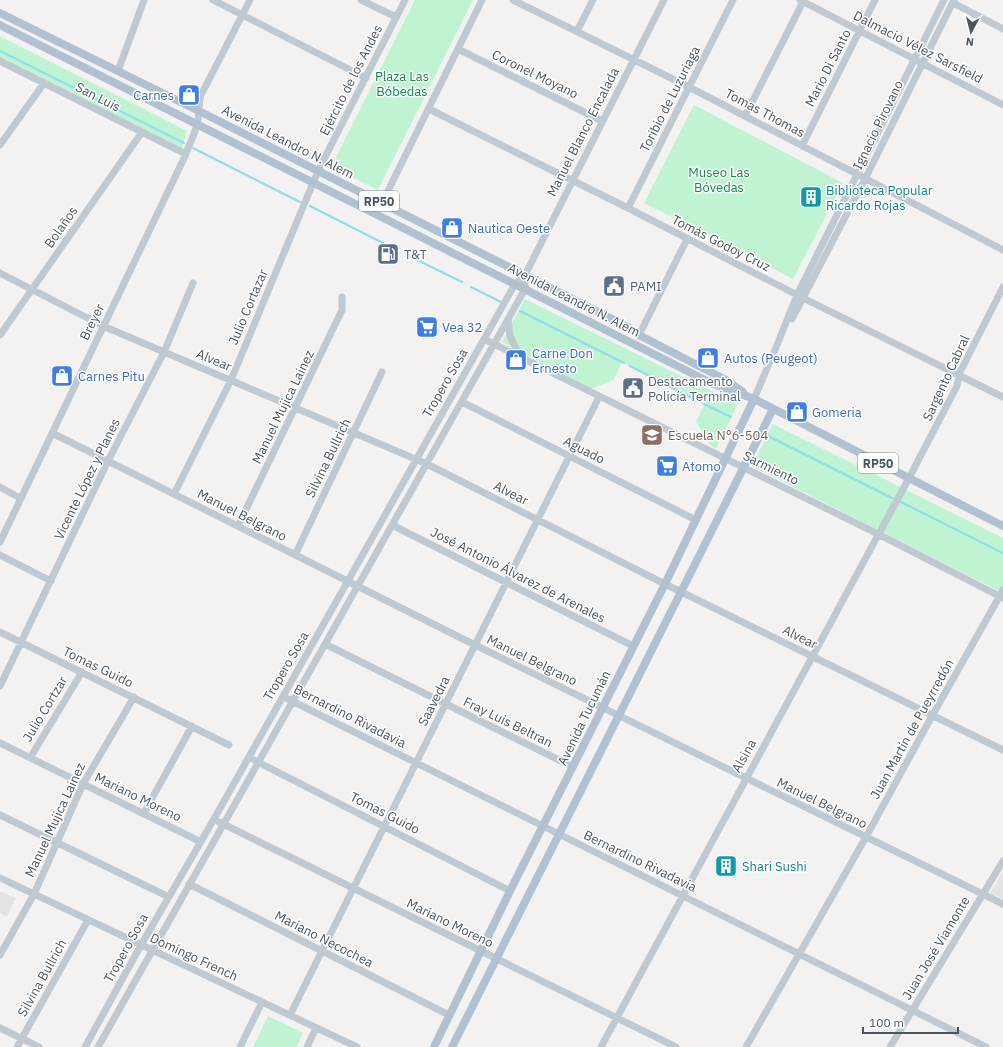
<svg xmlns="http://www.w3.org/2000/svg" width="1003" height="1047" font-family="'IBM Plex Sans',sans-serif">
<rect width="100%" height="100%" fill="#f4f1f1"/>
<path fill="#e5e2e3" d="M 1003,872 L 1003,899 L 990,893 Z
M 0,891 L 16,898 L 7,917 L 0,913 Z"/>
<path fill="#bff3d2" d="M 415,0 L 473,0 L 378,190 L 331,167 Z
M 0,36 L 187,131 L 182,148 L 0,59 Z
M 694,105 L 843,183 L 793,279 L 644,203 Z
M 525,299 L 738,404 L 716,449 L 711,446 L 696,422 L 704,405 L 622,362 L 613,380 L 591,389 L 502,342 Z
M 773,424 L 1003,538 L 1003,593 L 752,466 Z
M 268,1016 L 303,1033 L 297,1047 L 253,1047 Z"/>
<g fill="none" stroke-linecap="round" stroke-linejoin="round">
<path stroke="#89def2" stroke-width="2" d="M 0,51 L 184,143
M 193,148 L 300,202
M 310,206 L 383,243
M 409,256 L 462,282
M 471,287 L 501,302
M 520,311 L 624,363
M 630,366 L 698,401
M 704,404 L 731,417
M 764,434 L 892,498
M 899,501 L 1003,553"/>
<path stroke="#bec9d1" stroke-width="7" d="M 213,0 L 366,78
M 361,0 L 396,17
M 513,0 L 689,87 L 1003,250
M 800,0 L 1003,105
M 953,3 L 1003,29
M 577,31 L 593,0
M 458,49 L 602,121
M 0,61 L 186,154
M 118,71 L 144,0
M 429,109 L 628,208 L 803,298 L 1003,397
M 745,116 L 804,0
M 0,145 L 44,83
M 802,146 L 875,0
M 382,203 L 482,0
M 628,208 L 733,0
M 0,273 L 103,326 L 427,464 L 665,584 L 1003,750
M 508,319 L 510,336 L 520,357
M 792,319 L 865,179 L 954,0
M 0,335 L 142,132
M 639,335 L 687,239
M 484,339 L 878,534 L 1003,598
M 754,399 L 777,345 L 797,295 L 944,0
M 462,402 L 696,520
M 52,433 L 475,645 L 1003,904
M 0,487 L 20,498
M 174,494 L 231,380 L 318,171 L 405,0
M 392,525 L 633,646
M 238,526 L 342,310 L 342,297
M 0,542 L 186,154 C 189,144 195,134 197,124 C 200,114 198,104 201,95 L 250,0
M 0,555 L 51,581
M 295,555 L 382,372
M 0,632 L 229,745
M 325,644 L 573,767
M 0,686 L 108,461 L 164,352 L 193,283
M 288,699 L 986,1047
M 0,743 L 201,842
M 30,758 L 82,672
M 254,760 L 510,891
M 144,813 L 192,726
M 0,815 L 169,897
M 219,822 L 676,1047
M 0,878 L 357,1047
M 189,884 L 449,1015
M 0,955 L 34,894 L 83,784 L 134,697
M 290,1015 L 599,397
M 0,1028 L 39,1047
M 17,1047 L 88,920
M 85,1047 L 141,945 L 214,819 L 515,284 L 525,275 L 664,0
M 98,1047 L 525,289 L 525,275
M 240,1047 L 262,1002
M 307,1047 L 316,1028
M 601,1047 L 909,478 L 957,386 L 959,374 L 1003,287
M 746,1047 L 866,837 L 932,716 L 1003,590
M 890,1047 L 1003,861"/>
<path stroke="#b0c1d1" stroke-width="8" d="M 0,13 L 199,111 L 628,327 L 639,335 L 726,380 L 743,392
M 0,25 L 711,383 L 754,399 L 1003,526
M 434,1047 L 510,891 L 665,584 L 754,399
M 452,1047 L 773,409"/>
</g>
<defs>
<g id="shop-square" transform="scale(1.15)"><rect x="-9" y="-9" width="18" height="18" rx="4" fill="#3f7fe0" stroke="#fff"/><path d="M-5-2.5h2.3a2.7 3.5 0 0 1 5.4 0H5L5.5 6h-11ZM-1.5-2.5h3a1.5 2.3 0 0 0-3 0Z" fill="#fff"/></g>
<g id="building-square" transform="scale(1.15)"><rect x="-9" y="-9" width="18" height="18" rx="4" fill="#0f9aa8" stroke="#fff"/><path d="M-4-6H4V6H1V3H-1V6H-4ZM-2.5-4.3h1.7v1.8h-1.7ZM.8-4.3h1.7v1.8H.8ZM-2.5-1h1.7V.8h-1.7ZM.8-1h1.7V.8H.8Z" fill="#fff"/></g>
<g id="fuel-square" transform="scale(1.15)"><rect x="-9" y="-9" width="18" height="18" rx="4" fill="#5c6f8a" stroke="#fff"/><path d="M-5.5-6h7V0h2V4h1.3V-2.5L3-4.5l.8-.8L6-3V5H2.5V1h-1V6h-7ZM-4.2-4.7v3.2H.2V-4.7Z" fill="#fff"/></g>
<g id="civic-square" transform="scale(1.15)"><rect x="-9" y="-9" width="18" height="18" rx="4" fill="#5c6f8a" stroke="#fff"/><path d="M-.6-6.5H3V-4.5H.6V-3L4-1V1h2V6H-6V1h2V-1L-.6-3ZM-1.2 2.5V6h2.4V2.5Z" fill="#fff"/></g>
<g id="supermarket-square" transform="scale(1.15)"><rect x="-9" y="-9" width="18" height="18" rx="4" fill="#3f7fe0" stroke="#fff"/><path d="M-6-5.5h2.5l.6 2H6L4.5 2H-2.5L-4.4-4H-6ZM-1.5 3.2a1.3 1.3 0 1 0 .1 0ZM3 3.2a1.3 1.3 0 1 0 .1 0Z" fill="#fff"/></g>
<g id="school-square" transform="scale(1.15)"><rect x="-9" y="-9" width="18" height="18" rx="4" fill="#8d6e63" stroke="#fff"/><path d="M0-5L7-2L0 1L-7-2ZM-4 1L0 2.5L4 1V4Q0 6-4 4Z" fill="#fff"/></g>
</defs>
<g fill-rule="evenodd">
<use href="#shop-square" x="189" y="95"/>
<use href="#building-square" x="811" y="197"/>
<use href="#shop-square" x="452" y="228"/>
<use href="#fuel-square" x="388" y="254"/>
<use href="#civic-square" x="614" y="286"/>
<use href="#supermarket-square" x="427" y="327"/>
<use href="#shop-square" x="708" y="358"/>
<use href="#shop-square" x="516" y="360"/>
<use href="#shop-square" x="62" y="376"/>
<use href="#civic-square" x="633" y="388"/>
<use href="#shop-square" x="797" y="412"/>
<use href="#school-square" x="652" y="435"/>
<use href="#supermarket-square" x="667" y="466"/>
<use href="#building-square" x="726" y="866"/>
</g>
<g text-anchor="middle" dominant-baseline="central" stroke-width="3" stroke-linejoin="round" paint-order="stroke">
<g fill="#fff" stroke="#7f8890" stroke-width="1">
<rect x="359" y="191" width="40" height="20" rx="3"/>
<rect x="858" y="453" width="40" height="20" rx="3"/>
</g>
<g font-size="12" font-weight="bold" fill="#485560">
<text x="379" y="201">RP50</text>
<text x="878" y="463">RP50</text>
</g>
<g font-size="13" fill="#485560" stroke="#fff">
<text transform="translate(918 47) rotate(27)">Dalmacio Vélez Sarsfield</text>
<text transform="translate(828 68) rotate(-63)">Mario Di Santo</text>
<text transform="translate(535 74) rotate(26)">Coronel Moyano</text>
<text transform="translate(351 80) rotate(-63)">Ejército de los Andes</text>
<text transform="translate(98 97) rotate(27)">San Luis</text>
<text transform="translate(670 99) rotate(-63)">Toribio de Luzuriaga</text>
<text transform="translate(765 113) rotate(28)">Tomas Thomas</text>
<text transform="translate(878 125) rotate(-64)">Ignacio Pirovano</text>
<text transform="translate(583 132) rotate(-63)">Manuel Blanco Encalada</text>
<text transform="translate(288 142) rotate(27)">Avenida Leandro N. Alem</text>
<text transform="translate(61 227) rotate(-55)">Bolaños</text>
<text transform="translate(721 243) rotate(27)">Tomás Godoy Cruz</text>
<text transform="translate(574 300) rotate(27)">Avenida Leandro N. Alem</text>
<text transform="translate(248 307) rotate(-67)">Julio Cortazar</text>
<text transform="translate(92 322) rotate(-64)">Breyer</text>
<text transform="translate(214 360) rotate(23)">Alvear</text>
<text transform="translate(946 378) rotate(-65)">Sargento Cabral</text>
<text transform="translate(445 383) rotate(-60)">Tropero Sosa</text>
<text transform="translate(283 407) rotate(-64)">Manuel Mujica Lainez</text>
<text transform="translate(584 450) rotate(27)">Aguado</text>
<text transform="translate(328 458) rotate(-64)">Silvina Bullrich</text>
<text transform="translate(771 468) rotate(26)">Sarmiento</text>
<text transform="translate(87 479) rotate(-64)">Vicente López y Planes</text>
<text transform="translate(511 493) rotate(27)">Alvear</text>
<text transform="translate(242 515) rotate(27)">Manuel Belgrano</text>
<text transform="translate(518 575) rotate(27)">José Antonio Álvarez de Arenales</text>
<text transform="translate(800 637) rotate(26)">Alvear</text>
<text transform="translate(532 660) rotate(26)">Manuel Belgrano</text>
<text transform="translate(286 666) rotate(-60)">Tropero Sosa</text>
<text transform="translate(98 667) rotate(26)">Tomas Guido</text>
<text transform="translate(434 701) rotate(-63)">Saavedra</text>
<text transform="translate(45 709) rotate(-59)">Julio Cortzar</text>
<text transform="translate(350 716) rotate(27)">Bernardino Rivadavia</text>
<text transform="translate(584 718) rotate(-64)">Avenida Tucumán</text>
<text transform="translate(508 722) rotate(26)">Fray Luis Beltran</text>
<text transform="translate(912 729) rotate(-61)">Juan Martín de Pueyrredón</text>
<text transform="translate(744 756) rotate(-61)">Alsina</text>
<text transform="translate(138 797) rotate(26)">Mariano Moreno</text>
<text transform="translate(822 803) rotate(26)">Manuel Belgrano</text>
<text transform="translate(385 813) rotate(27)">Tomas Guido</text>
<text transform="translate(55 820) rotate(-65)">Manuel Mujica Lainez</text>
<text transform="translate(640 861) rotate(26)">Bernardino Rivadavia</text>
<text transform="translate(450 923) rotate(26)">Mariano Moreno</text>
<text transform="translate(324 939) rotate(27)">Mariano Necochea</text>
<text transform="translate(126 948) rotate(-61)">Tropero Sosa</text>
<text transform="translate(936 948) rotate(-59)">Juan José Viamonte</text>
<text transform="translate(194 957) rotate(25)">Domingo French</text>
<text transform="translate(42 978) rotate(-61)">Silvina Bullrich</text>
</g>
<g font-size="13" fill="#12884b" stroke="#fff">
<text x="402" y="76">Plaza Las<tspan x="402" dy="15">Bóbedas</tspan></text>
<text x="719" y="172">Museo Las<tspan x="719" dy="15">Bóvedas</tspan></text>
</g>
<g font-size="13" fill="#366cbe" stroke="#fff" text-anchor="start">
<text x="174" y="95" text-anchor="end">Carnes</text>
<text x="468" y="228">Nautica Oeste</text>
<text x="442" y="327">Vea 32</text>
<text x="532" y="353">Carne Don<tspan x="532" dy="15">Ernesto</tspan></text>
<text x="724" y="358">Autos (Peugeot)</text>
<text x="78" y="376">Carnes Pitu</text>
<text x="812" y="412">Gomeria</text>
<text x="682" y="466">Atomo</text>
</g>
<g font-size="13" fill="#0d838f" stroke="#fff" text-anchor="start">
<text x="826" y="190">Biblioteca Popular<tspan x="826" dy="15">Ricardo Rojas</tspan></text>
<text x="742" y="866">Shari Sushi</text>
</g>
<g font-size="13" fill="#4e5e75" stroke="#fff" text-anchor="start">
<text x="404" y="254">T&amp;T</text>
<text x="630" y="286">PAMI</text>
<text x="648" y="381">Destacamento<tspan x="648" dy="15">Policía Terminal</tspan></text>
</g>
<g font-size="13" fill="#785e54" stroke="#fff" text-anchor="start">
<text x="668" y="435">Escuela N°6-504</text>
</g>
</g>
<g transform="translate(971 32) rotate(187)" stroke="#ffffff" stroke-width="3" paint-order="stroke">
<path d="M0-3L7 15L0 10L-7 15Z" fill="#485560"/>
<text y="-6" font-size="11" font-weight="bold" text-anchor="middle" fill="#485560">N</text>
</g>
<path d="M863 1027v6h95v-6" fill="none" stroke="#485560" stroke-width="2"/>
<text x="869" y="1027" font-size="12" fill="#485560" stroke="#ffffff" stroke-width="3" paint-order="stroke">100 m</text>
</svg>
